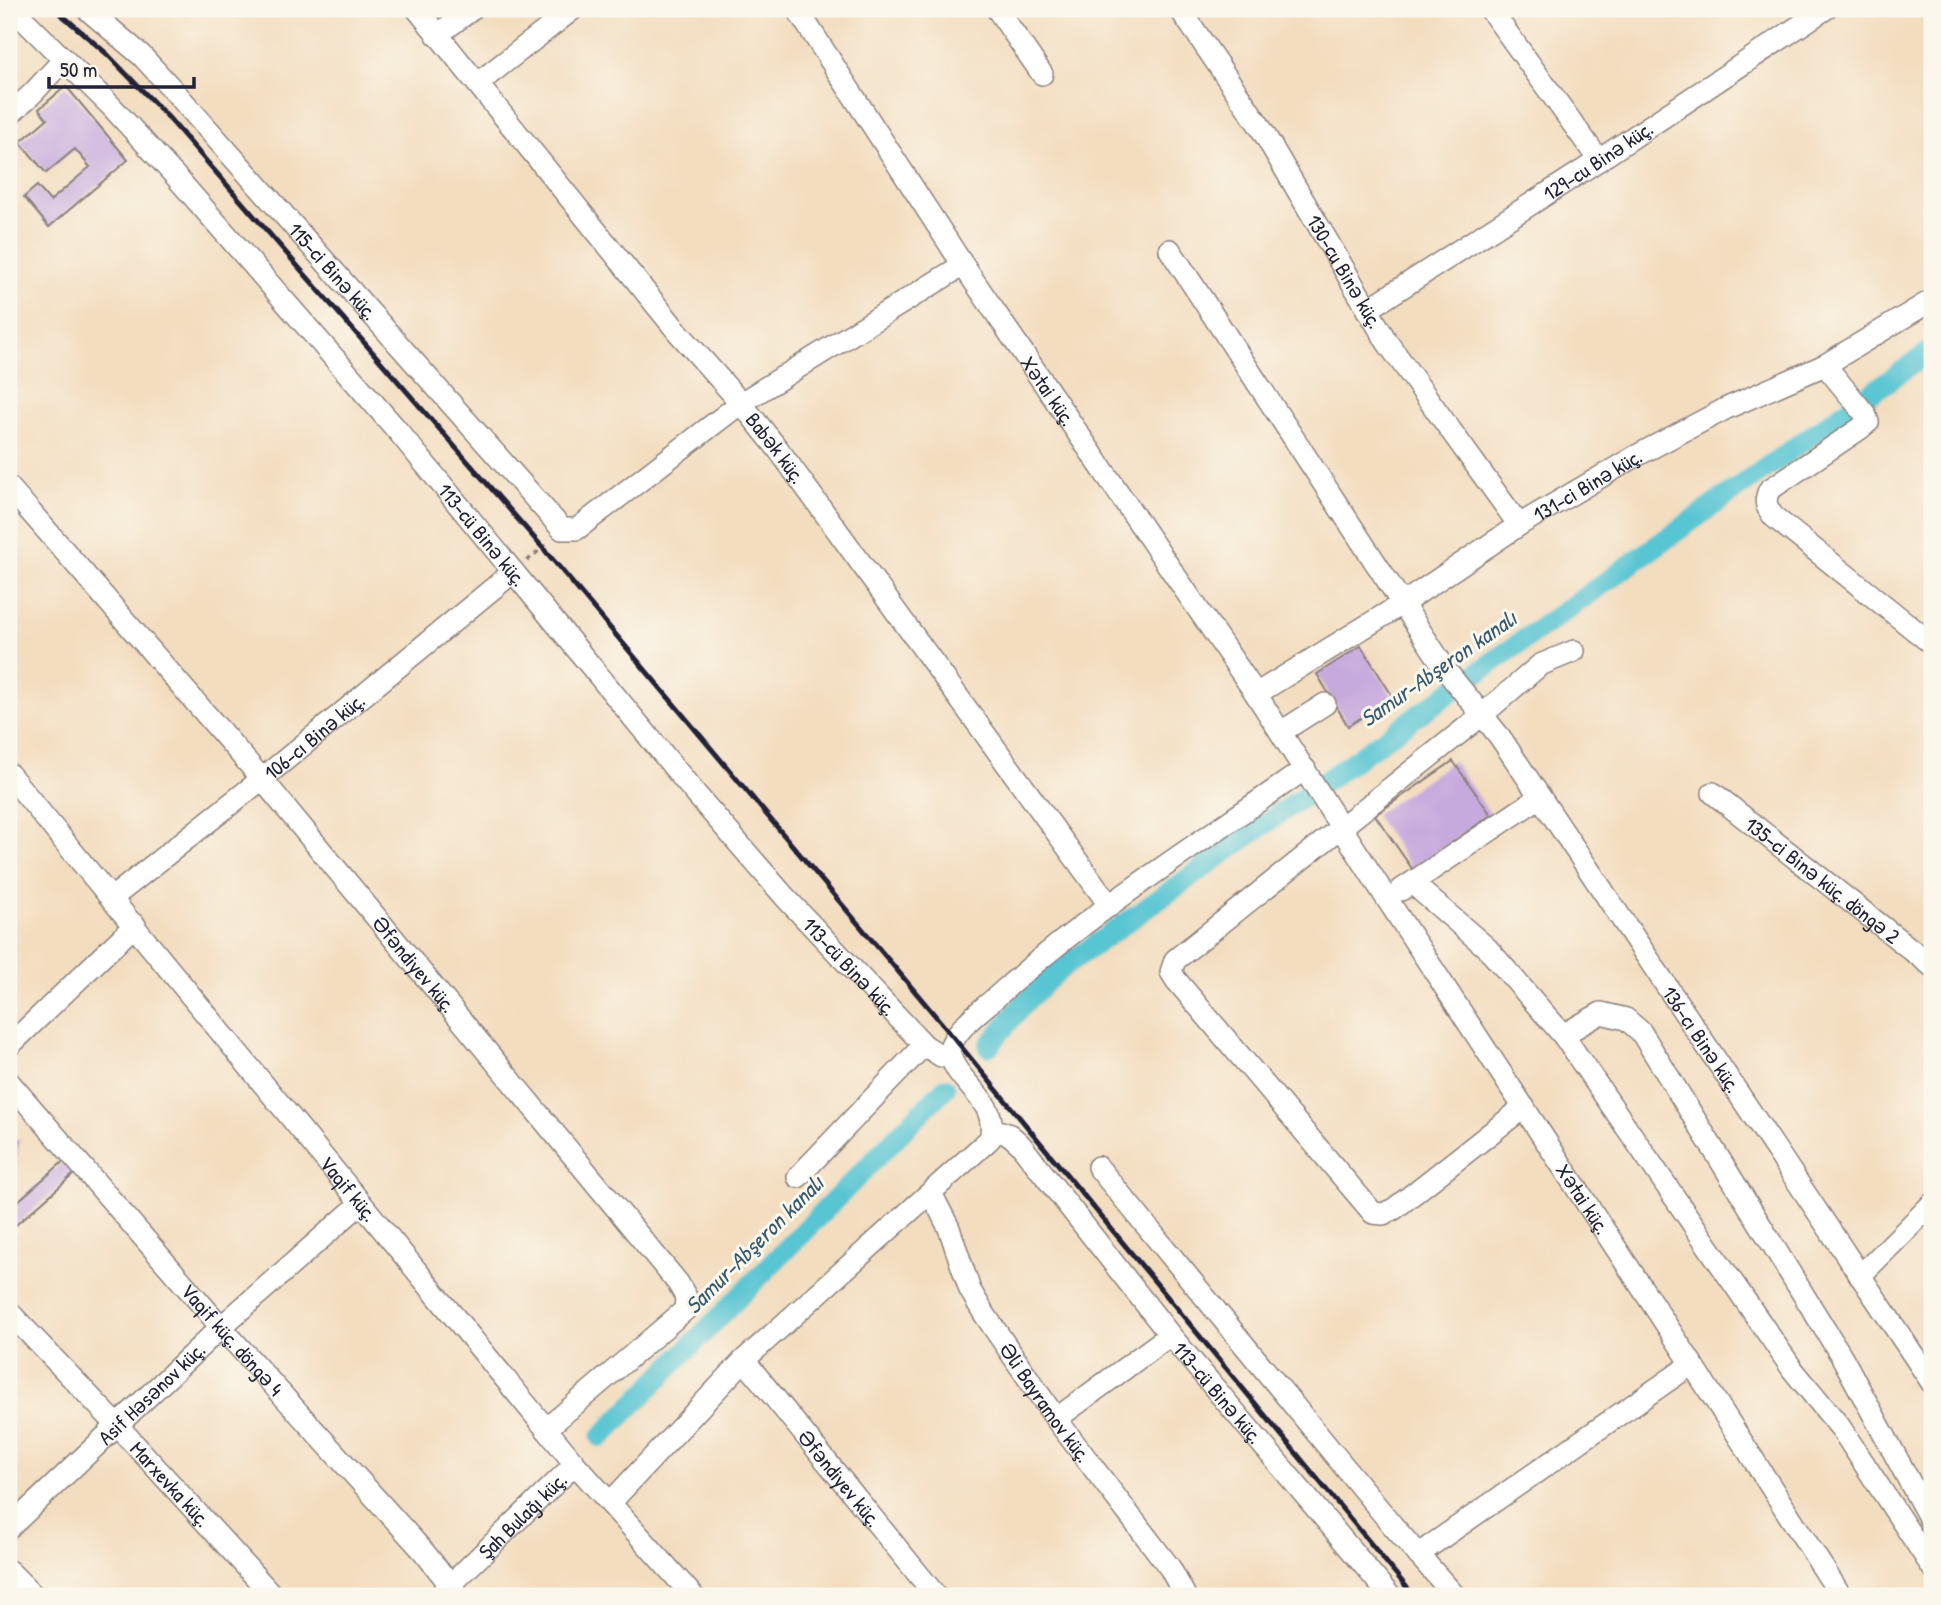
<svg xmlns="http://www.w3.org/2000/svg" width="1941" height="1605" font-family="'Patrick Hand',sans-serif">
<rect width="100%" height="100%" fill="#fbf7ec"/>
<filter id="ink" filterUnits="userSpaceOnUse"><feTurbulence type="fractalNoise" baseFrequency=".0143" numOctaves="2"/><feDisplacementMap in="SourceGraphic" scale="14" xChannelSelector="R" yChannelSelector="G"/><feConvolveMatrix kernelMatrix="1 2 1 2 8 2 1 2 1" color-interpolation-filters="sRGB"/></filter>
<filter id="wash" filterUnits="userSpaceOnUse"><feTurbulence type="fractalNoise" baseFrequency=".00686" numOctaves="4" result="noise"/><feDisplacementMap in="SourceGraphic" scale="28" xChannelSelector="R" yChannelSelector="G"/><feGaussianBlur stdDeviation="1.57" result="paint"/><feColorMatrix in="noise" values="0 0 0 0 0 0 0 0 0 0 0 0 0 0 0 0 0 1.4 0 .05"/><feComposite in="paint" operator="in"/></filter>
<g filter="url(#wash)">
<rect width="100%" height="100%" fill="#f3ddbf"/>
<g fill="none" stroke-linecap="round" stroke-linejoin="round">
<path stroke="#59c5d3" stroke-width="21" d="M 989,1046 L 1024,1003 L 1058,971 L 1932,350
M 601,1437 L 945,1088"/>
</g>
<g id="blocks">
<path fill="#c7aadd" d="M 66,86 L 128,160 L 49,227 L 24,197 L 37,186 L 50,201 L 90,167 L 75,149 L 46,173 L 20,142 L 47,119 L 39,109 Z
M 1361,646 L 1393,697 L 1348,726 L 1317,674 Z
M 1453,761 L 1491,815 L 1413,870 L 1375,815 Z
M 9,1139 L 20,1140 L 11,1199 L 9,1198 Z
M 65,1160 L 75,1173 L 9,1231 L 9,1209 Z"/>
</g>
</g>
<g filter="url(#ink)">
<use href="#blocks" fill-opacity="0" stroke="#8a807d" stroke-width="2"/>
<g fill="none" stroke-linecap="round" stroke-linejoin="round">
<g stroke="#8a807d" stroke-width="24">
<g id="minor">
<path id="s1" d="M 13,9 L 111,106 L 178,179 L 397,430 L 695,793 L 785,897 L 924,1045 L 941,1056 L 951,1058"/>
<path id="s2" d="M 87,9 L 141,55 L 175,92 L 562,529 L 577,529 L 741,403 L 963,265"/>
<path id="s3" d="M 417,9 L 677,331 L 741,403 L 778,449 L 1110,906"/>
<path id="s4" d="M 797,9 L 963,265 L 1256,694 L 1387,899 L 1692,1364 L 1841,1596"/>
<path d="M 997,9 L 1042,74"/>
<path id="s5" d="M 1180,9 L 1259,125 L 1387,342 L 1519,525"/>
<path d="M 1490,9 L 1599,160"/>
<path d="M 437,35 L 472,9"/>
<path d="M 478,83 L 573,9"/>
<path d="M 9,115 L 33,93 L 64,59"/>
<path id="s6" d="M 1170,250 L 1448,673 L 1500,737 L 1932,1383"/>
<path id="s7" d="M 1367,310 L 1599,160 L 1825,9"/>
<path d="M 1825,365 L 1865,414 L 1868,422 L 1861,428 L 1769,490 C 1764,502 1766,507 1774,517 L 1932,644"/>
<path id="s8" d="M 9,487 L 262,779 L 678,1283 L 686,1297 L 685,1310 L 546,1429"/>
<path id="s9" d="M 1256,694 L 1402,604 L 1519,525 L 1636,456 L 1727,408 L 1825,365 L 1932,300"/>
<path d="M 1281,732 L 1325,704"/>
<path id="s10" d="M 9,774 L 575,1464 L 693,1596"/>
<path id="s11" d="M 1713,793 L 1932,966"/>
<path d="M 1412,883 L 1487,948 L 1563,1035 L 1793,1370 L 1840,1427 L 1932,1567"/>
<path d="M 1401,890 L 1540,797"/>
<path id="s12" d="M 112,898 L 262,779 L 513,572"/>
<path d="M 1563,1035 L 1601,1013 L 1626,1019 L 1641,1032 L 1842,1357 L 1932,1523"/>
<path d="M 9,1046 L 135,925"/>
<path id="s13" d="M 9,1082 L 221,1327 L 424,1552 L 459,1596"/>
<path d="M 1524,1107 L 1394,1209 L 1383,1214 L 1373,1213 L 1176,980 L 1171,972 L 1175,960 L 1482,715 L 1540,665 L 1574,651"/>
<path id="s14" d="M 992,1129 L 1010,1135 L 1020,1144 L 1170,1335 L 1390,1596"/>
<path d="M 1098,1167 L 1393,1526 L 1455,1596"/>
<path d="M 798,1177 L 924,1045"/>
<path id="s15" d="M 931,1193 L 949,1228 L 970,1290 L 983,1312 L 1056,1419 L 1170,1568 L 1185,1596"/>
<path d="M 1860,1276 L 1932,1204"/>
<path id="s16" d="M 9,1312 L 117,1425 L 273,1596"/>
<path id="s17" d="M 744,1360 L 936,1596"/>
<path d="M 1056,1419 L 1170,1335"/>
<path d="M 610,1503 L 744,1360 L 990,1139 C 1000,1098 956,1086 949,1051 C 954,1030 978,1013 994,999 C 1089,912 1200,843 1305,769"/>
<path id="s18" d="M 9,1528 L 221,1327 L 360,1204"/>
<path d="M 1419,1556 L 1430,1546 L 1692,1364"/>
<path d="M 9,1571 L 34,1596"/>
<path id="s19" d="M 439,1596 L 575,1464"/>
</g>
</g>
<path stroke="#8a807d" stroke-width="3.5" stroke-dasharray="5 5" stroke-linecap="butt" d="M 527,561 L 548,543"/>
<use href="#minor" stroke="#fff" stroke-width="21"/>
<path stroke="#22223b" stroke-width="5" d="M 55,9 L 107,54 L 167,116 L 543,548 L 954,1038 L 1414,1596"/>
</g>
</g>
<g text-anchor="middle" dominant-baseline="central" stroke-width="6" stroke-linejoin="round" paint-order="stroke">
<g font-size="21" fill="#22223b" stroke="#fbf7ec">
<text stroke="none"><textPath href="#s7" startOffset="275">129-cu Binə küç.</textPath></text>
<text stroke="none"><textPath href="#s5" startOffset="310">130-cu Binə küç.</textPath></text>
<text stroke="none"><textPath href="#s2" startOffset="360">115-ci Binə küç.</textPath></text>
<text stroke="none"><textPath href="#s4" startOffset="457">Xətai küç.</textPath></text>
<text stroke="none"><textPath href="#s3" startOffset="567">Babək küç.</textPath></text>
<text stroke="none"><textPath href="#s9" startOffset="392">131-ci Binə küç.</textPath></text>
<text stroke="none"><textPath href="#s1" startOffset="705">113-cü Binə küç.</textPath></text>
<text stroke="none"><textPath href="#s12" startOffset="259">106-cı Binə küç.</textPath></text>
<text stroke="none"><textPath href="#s11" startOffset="140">135-ci Binə küç. döngə 2</textPath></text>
<text stroke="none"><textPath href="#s8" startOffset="626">Əfəndiyev küç.</textPath></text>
<text stroke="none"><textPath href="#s1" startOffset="1272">113-cü Binə küç.</textPath></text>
<text stroke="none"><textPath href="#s6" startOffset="952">136-cı Binə küç.</textPath></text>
<text stroke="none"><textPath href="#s10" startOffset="536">Vaqif küç.</textPath></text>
<text stroke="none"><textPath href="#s4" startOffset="1426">Xətai küç.</textPath></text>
<text stroke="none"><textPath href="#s13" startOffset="341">Vaqif küç. döngə 4</textPath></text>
<text stroke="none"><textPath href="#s18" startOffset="196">Asif Həsənov küç.</textPath></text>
<text stroke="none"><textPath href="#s14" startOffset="350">113-cü Binə küç.</textPath></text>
<text stroke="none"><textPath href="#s15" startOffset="240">Əli Bayramov küç.</textPath></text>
<text stroke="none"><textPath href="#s17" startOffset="152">Əfəndiyev küç.</textPath></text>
<text stroke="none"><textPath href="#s16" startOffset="236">Marxevka küç.</textPath></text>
<text stroke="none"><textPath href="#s19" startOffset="116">Şah Bulağı küç.</textPath></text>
</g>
<g font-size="23" font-style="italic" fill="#355b70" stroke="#fbf7ec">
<text transform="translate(1438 668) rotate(-35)">Samur-Abşeron kanalı</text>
<text transform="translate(754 1244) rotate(-45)">Samur-Abşeron kanalı</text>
</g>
</g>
<rect width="1941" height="1605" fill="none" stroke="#fbf7ec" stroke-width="35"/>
<path d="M49 77v10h145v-10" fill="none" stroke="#22223b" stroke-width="3.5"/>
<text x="60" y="77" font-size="21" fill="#22223b" stroke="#fbf7ec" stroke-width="5" paint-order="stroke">50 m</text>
</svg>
